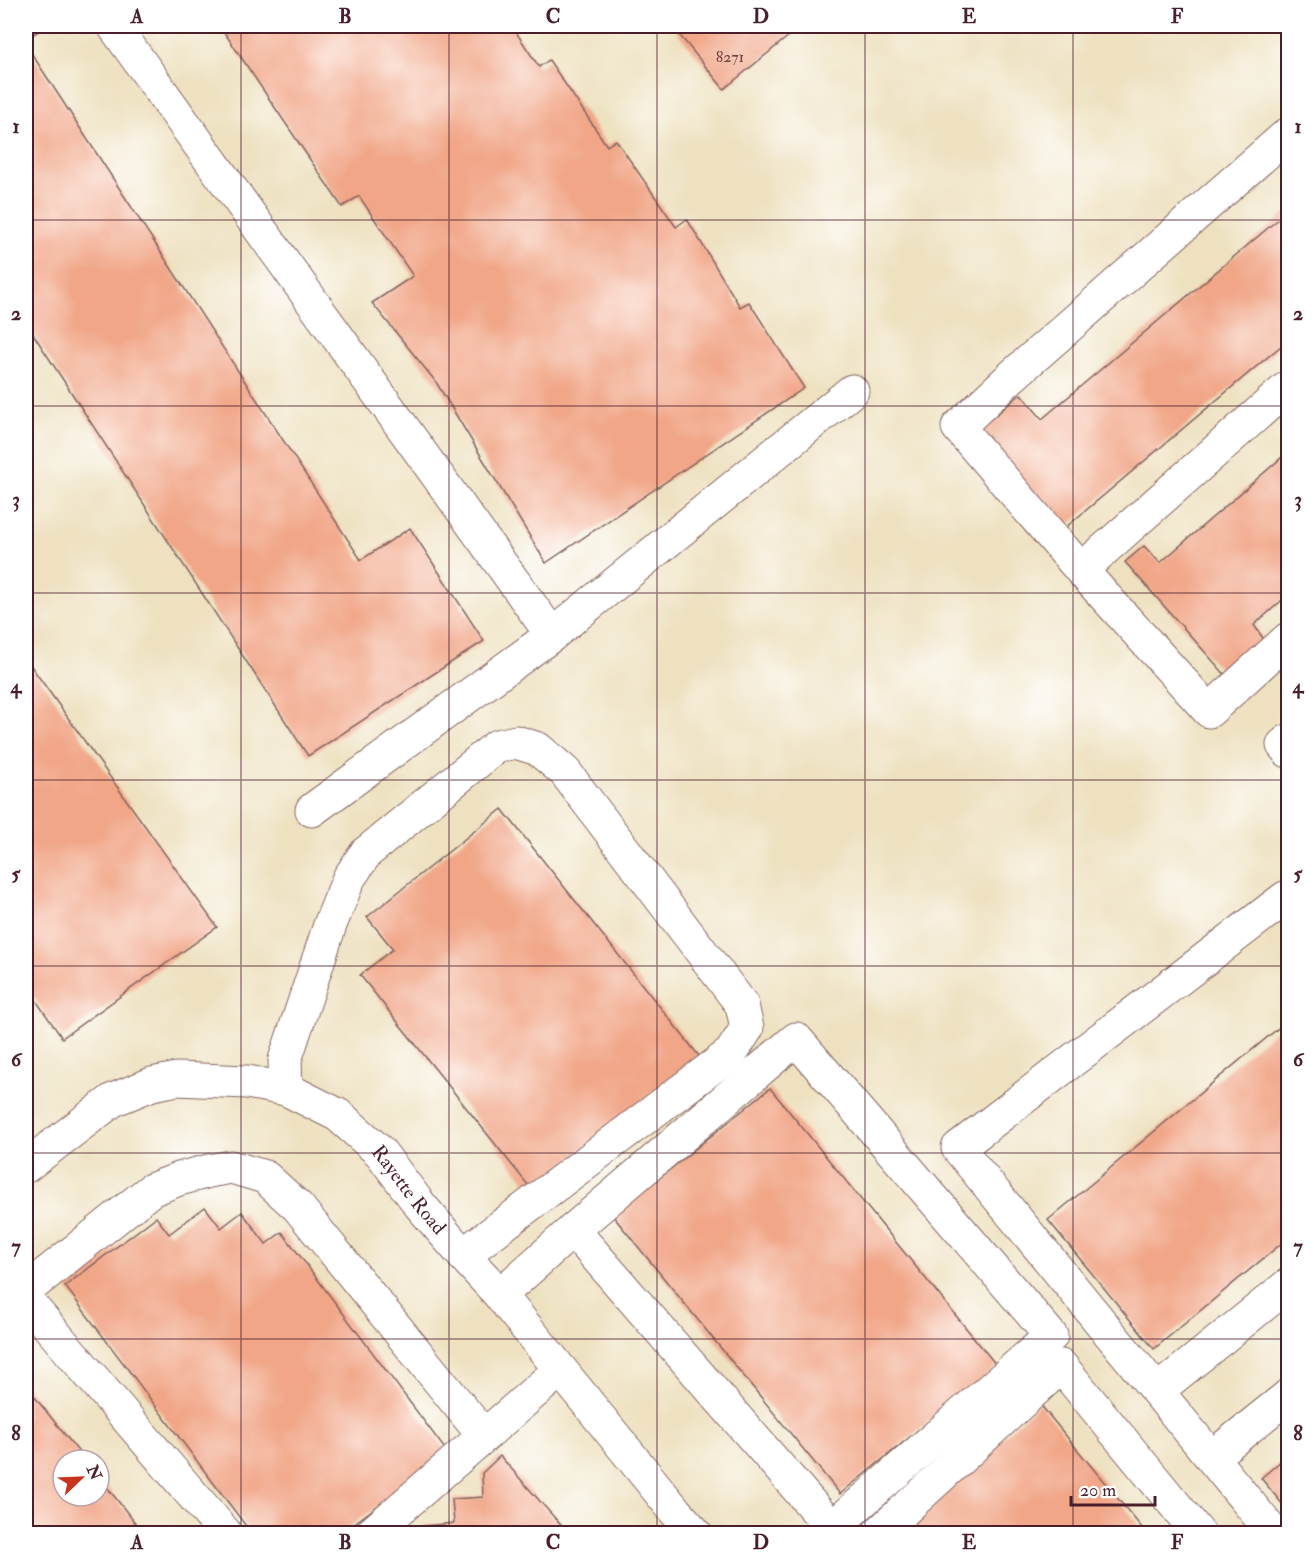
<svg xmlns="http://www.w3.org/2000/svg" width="1314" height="1559" font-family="'IM FELL Double Pica',serif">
<rect width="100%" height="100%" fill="#fff"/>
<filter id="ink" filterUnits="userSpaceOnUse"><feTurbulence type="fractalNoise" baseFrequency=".0167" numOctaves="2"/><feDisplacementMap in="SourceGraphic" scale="12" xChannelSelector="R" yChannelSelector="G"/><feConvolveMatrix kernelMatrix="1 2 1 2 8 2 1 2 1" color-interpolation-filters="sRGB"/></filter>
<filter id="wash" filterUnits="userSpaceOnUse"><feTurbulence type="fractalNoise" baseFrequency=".008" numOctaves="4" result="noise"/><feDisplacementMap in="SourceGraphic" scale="24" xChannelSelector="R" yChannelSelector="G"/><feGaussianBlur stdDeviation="1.35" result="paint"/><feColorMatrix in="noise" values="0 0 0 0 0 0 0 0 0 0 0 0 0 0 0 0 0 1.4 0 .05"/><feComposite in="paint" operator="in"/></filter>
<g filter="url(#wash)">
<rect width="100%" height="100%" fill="#eee1c0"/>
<g id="blocks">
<path fill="#f1a687" d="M 26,26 L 46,26 L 26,39 Z
M 220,26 L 512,26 L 539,67 L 549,60 L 607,146 L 616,140 L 676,227 L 687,219 L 740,307 L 749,302 L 804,388 L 546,563 L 436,382 L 372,303 L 413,276 L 359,196 L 342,207 Z
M 672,26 L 801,26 L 724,89 Z
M 26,45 L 361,560 L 410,528 L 484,641 L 308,756 L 26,323 Z
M 1288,211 L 1288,340 L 1059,533 L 974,433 L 1021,394 L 1042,419 Z
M 1288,452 L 1288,595 L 1254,625 L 1267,644 L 1228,678 L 1125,562 L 1144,546 L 1160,563 Z
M 26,659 L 217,927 L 62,1038 L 26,986 Z
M 502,809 L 699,1056 L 532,1190 L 360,975 L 393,949 L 367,917 Z
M 1288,1020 L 1288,1238 L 1154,1349 L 1048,1220 Z
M 770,1088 L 997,1366 L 840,1494 L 613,1216 Z
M 205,1207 L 221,1228 L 242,1212 L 266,1244 L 282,1232 L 448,1453 L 340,1534 L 252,1534 L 65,1286 L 156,1217 L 169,1234 Z
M 26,1386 L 85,1460 L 63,1460 L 63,1496 L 99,1496 L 99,1477 L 144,1534 L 26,1534 Z
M 1039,1403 L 1147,1534 L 903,1534 Z
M 1288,1455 L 1288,1511 L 1261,1478 Z
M 500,1456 L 569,1534 L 424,1534 L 424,1526 L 454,1523 L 452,1499 L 483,1497 L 482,1473 Z"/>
</g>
</g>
<g filter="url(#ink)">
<use href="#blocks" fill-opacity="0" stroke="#83635f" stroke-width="1.5"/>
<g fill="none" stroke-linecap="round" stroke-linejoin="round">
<g stroke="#83635f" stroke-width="35">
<g id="minor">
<path d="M 114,26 L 552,635 L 852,391"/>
<path d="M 1288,134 L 1011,377 L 958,427 L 1081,570 L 1209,711 L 1288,639"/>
<path d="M 1081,570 L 1288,387"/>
<path d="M 1288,741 L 1283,745 L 1288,751"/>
<path d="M 312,810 L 552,635"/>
<path d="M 286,1089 L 285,1060 L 330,925 L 349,878 L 366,853 L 497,746 L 516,742 L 538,749 L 565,772 L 742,1005 L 747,1028 L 731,1053 L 463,1255"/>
<path id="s1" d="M 26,1166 L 113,1100 L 152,1084 L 177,1079 L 247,1082 L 286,1089 L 338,1115 L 380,1152 L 420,1205 L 463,1255 L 500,1295 L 676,1512 L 696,1534"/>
<path d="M 573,1230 L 796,1039 L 1051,1336 L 832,1528"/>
<path d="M 26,1290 L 151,1190 L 179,1179 L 209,1171 L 231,1167 L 265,1177 L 298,1207 L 484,1436"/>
<path d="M 500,1295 L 573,1230 L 832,1528 L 827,1534"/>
<path d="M 26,1300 L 226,1534"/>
<path d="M 1157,1391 L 1288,1285"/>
<path d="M 1212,1457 L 1288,1396"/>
<path d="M 371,1534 L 560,1370"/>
<path d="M 878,1534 L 1061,1366 L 1199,1534"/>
<path d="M 1274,1534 L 958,1148 L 1285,898 L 1288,902"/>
</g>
</g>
<use href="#minor" stroke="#fff" stroke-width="33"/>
</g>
</g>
<path fill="none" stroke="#4a1f2b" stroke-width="1.5" stroke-opacity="0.55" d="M 241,26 L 241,1534M 449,26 L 449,1534M 657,26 L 657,1534M 865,26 L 865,1534M 1073,26 L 1073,1534M 26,220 L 1288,220M 26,406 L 1288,406M 26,593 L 1288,593M 26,780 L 1288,780M 26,966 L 1288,966M 26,1153 L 1288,1153M 26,1339 L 1288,1339"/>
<g text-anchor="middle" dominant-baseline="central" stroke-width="4.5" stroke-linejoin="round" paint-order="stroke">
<g font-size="16" fill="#744142">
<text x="730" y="57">8271</text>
</g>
<g font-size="20" fill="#4a1f2b" stroke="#fff">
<text stroke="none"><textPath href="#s1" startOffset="448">Rayette Road</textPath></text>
</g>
</g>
<rect width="1314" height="1559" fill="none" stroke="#fff" stroke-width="66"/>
<g transform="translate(81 1478) rotate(67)"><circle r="28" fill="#ffffff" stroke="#b7a5aa" stroke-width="1.5"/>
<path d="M0-4.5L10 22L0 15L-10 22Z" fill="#c8321e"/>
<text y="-9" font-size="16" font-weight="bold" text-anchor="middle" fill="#4a1f2b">N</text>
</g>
<path d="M1071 1496v9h84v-9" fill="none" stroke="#4a1f2b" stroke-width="3"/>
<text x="1080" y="1496" font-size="18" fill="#4a1f2b" stroke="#ffffff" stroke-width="4.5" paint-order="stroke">20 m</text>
<rect x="33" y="33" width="1248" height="1493" fill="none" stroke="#4a1f2b" stroke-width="2"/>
<g font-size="20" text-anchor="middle" font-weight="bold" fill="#4a1f2b">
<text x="137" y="23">A</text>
<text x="345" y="23">B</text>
<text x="553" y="23">C</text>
<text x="761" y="23">D</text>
<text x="969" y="23">E</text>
<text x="1177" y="23">F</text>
<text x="16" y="133">1</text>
<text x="1298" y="133">1</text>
<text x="16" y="320">2</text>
<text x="1298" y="320">2</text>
<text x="16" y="506">3</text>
<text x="1298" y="506">3</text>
<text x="16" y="693">4</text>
<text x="1298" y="693">4</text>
<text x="16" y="880">5</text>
<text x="1298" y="880">5</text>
<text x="16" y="1066">6</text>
<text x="1298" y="1066">6</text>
<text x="16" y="1253">7</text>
<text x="1298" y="1253">7</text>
<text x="16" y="1440">8</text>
<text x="1298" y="1440">8</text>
<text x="137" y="1549">A</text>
<text x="345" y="1549">B</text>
<text x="553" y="1549">C</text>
<text x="761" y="1549">D</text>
<text x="969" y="1549">E</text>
<text x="1177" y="1549">F</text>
</g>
</svg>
